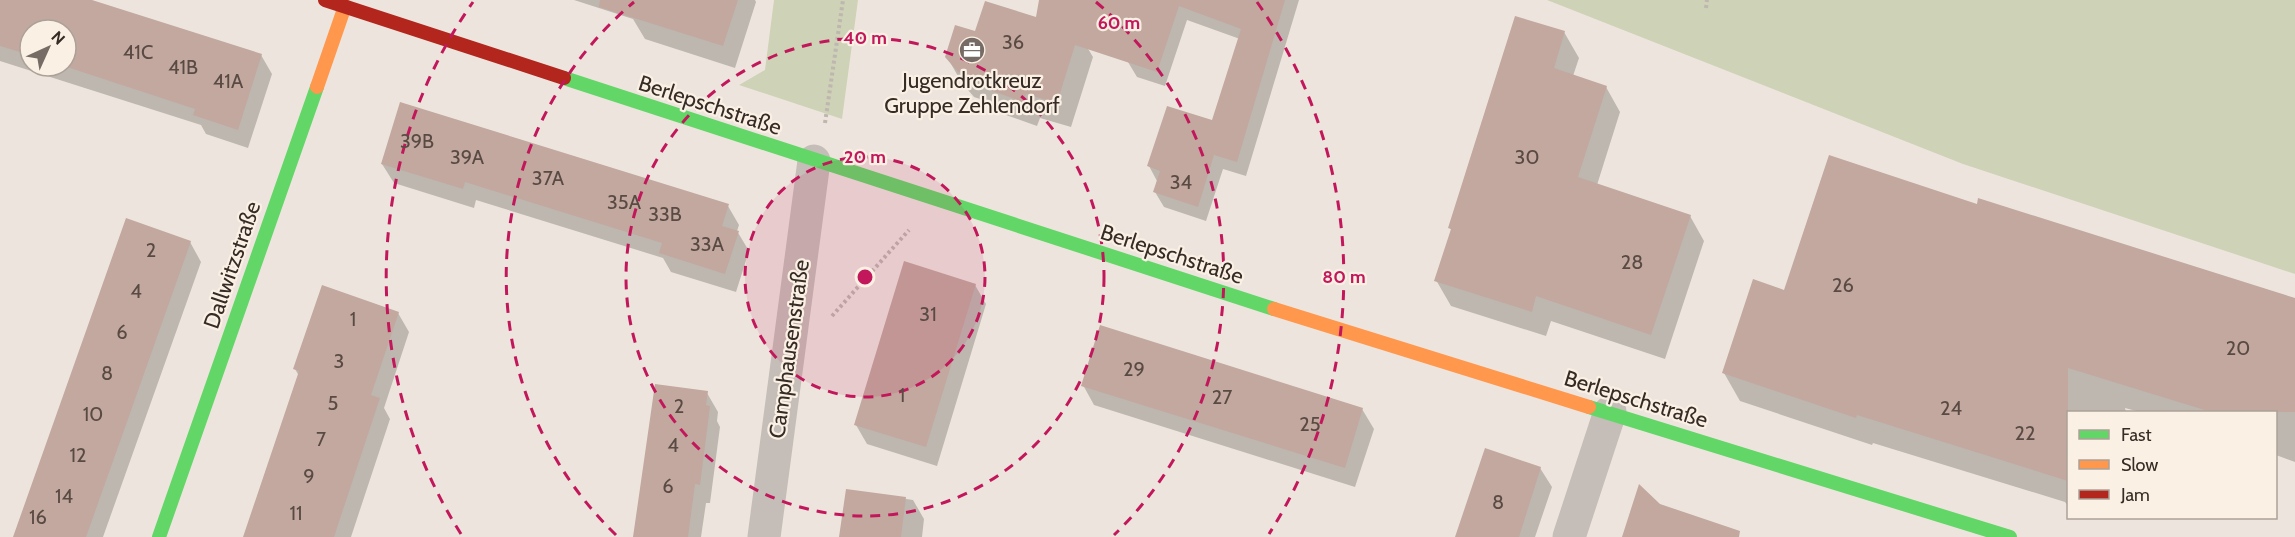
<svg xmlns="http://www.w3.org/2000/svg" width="2295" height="537" font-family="Cabin,sans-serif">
<rect width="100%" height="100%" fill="#ede5dd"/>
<path fill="#ced2b6" d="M 774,0 L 858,0 L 842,119 L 739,85 L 765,70 Z
M 1547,0 L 2295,0 L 2295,274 L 1963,164 Z"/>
<path fill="#0003" fill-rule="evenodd" d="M 0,0 L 87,0 L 261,55 L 272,74 L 248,148 L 206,134 L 201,125 L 0,61 ZM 30,30 L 66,30 L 66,66 L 30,66 Z
M 574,0 L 755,0 L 756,2 L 735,68 L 645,39 L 633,19 Z
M 1148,0 L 1299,0 L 1246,176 L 1223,169 L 1206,221 L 1164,207 L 1155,192 L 1157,181 L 1149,166 L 1213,122 L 1240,39 L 1187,20 L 1165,86 L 1137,77 L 1128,62 Z
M 1078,32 L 1093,57 L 1071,127 L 1040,118 L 1037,126 L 1006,115 L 1001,106 L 974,97 L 962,83 L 947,57 L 976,33 Z
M 1564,32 L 1579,58 L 1573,76 L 1606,87 L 1620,112 L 1597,185 L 1690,216 L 1704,241 L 1665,359 L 1551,321 L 1546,336 L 1451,306 L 1436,280 L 1452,231 L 1450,228 Z
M 382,164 L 728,206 L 739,225 L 737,231 L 749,251 L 736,292 L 671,272 L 663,258 L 476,200 L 474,208 L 394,183 Z
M 1978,206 L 2295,299 L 2295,462 L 2276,455 L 2276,412 L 2140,412 L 2125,408 L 2126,412 L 2068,412 L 2068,506 L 2065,502 L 1873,443 L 1872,445 L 1740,401 L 1724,373 L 1785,292 Z
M 190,242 L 201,262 L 103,537 L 14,537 Z
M 975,285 L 986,304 L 937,466 L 867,444 L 856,425 Z
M 398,313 L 409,332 L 384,408 L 390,419 L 351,537 L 245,537 L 299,376 L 295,369 Z
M 1083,385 L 1362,409 L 1374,429 L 1355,487 L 1094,405 Z
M 707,393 L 718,412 L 717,421 L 720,427 L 710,503 L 706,503 L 701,537 L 635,537 Z
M 1540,468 L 1552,487 L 1535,537 L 1457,537 Z
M 847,490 L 913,500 L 924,519 L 922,537 L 841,537 Z"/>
<path fill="#c2a89e" d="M 0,0 L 92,0 L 262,54 L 238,130 L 193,115 L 195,109 L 64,66 L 66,66 L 66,30 L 30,30 L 30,55 L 0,46 Z
M 600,0 L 738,0 L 723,46 L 599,7 Z
M 1039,0 L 1285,0 L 1237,162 L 1214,155 L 1198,207 L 1153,192 L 1160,171 L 1147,166 L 1167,106 L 1212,120 L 1241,29 L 1179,6 L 1157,72 L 1075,45 L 1057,103 L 1026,94 L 1023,102 L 990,90 L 992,83 L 958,72 L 945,57 L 955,25 L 975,31 L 985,1 L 1036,17 Z
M 1515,16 L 1565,31 L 1554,68 L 1607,86 L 1578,177 L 1691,215 L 1651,335 L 1536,296 L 1532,312 L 1434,281 L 1451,229 L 1448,228 Z
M 400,102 L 729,204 L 722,226 L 739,231 L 725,274 L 659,253 L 662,243 L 465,182 L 463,189 L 381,164 Z
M 1829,155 L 1977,204 L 1978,198 L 2295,298 L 2295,412 L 2211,412 L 2068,368 L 2068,481 L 1857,415 L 1856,418 L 1722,373 L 1753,279 L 1784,290 Z
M 126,218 L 191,241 L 128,419 L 86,537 L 13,537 Z
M 904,261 L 976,284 L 926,447 L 854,425 Z
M 322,285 L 399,312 L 371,395 L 380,398 L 334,537 L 243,537 L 299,371 L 293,369 Z
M 1100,325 L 1363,408 L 1345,468 L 1081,386 Z
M 655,384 L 708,391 L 706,405 L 710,406 L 700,485 L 695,484 L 688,537 L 633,537 Z
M 1485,448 L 1541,467 L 1519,537 L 1455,537 Z
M 1639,484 L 1660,504 L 1740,531 L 1739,537 L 1622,537 Z
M 846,489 L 906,497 L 901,537 L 839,537 Z"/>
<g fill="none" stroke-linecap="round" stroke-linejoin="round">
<path stroke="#beb6af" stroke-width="4" stroke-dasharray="3 3" stroke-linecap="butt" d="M 1706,8 L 1707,0
M 825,123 L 843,0
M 832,316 L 909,230"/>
<path stroke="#c5bdb7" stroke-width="33" d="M 764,537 L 814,161
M 1569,537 L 1610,412"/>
<path stroke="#63d668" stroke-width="14" d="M 564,78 L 1274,309
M 1589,407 L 2010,537
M 159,537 L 317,87"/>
<path stroke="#ff974d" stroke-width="14" d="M 317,87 L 345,6
M 1274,309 L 1589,407"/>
<path stroke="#b3261e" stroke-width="14" d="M 325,0 L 564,78"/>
</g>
<circle cx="865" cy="277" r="120" fill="#c2185b" fill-opacity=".12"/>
<g fill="none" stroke="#c2185b" stroke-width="3" stroke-dasharray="10 8">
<circle cx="865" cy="277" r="120"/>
<circle cx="865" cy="277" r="239"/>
<path d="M616 535A359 359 0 0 1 634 2M1096 2A359 359 0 0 1 1114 535"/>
<path d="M461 534A479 479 0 0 1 473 2M1257 2A479 479 0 0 1 1269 534"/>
</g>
<defs>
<g id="office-disc" transform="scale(1.35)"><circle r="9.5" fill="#766c65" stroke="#faf0e4"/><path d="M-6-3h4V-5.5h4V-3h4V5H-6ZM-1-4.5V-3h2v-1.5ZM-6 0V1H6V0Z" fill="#fff"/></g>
</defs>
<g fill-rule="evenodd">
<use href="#office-disc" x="972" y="50"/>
</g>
<g text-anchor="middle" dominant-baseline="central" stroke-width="4.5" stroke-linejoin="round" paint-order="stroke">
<g font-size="20" fill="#594a43">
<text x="1013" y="42">36</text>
<text x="138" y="52">41C</text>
<text x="183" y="67">41B</text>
<text x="228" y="81">41A</text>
<text x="417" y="141">39B</text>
<text x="467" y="157">39A</text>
<text x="1527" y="157">30</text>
<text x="548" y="178">37A</text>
<text x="1181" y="182">34</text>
<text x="624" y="202">35A</text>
<text x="665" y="214">33B</text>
<text x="707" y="244">33A</text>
<text x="151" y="250">2</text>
<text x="1632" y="262">28</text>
<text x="1843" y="285">26</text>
<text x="136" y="291">4</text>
<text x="928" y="314">31</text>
<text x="353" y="319">1</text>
<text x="122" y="332">6</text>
<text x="2238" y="348">20</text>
<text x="339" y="361">3</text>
<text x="1134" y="369">29</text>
<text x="107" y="373">8</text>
<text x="902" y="395">1</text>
<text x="1222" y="397">27</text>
<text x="333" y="403">5</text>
<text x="679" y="406">2</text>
<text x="1951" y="408">24</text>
<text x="93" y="414">10</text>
<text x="1310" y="424">25</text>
<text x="2025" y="433">22</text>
<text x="321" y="439">7</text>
<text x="673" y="445">4</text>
<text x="78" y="455">12</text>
<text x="309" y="476">9</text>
<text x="668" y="486">6</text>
<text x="64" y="496">14</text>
<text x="1498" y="502">8</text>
<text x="296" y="513">11</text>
<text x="38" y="517">16</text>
</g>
<g font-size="22" fill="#362b25" stroke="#faf0e4">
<text x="972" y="80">Jugendrotkreuz<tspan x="972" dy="25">Gruppe Zehlendorf</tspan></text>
</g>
<g font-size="22" fill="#362b25" stroke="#faf0e4">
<text transform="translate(710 105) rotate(18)">Berlepschstraße</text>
<text transform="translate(1172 254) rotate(18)">Berlepschstraße</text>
<text transform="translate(232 265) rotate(-71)">Dallwitzstraße</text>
<text transform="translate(789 349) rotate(-82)">Camphausenstraße</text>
<text transform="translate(1636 399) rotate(17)">Berlepschstraße</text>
</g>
</g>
<circle cx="865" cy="277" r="9" fill="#c2185b" stroke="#faf0e4" stroke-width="3"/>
<g font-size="18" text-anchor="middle" font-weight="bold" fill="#c2185b" stroke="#faf0e4" stroke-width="4.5" stroke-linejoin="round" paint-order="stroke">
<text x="1119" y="29">60 m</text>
<text x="865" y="44">40 m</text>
<text x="865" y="163">20 m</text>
<text x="1344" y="283">80 m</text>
</g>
<rect x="2067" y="411" width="210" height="108" fill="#faf0e4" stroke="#aca198" stroke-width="1.5"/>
<rect x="2079" y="430" width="30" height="9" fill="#63d668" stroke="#aca198" stroke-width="1.5"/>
<text x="2121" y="441" font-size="18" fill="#362b25">Fast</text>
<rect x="2079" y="460" width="30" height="9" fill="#ff974d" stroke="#aca198" stroke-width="1.5"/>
<text x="2121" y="471" font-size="18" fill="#362b25">Slow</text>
<rect x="2079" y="490" width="30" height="9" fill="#b3261e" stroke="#aca198" stroke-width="1.5"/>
<text x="2121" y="501" font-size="18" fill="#362b25">Jam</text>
<g transform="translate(48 48) rotate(45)"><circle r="28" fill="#faf0e4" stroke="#aca198" stroke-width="1.5"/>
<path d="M0-4.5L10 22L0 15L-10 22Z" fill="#766c65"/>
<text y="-9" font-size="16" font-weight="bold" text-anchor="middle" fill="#362b25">N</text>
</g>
</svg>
